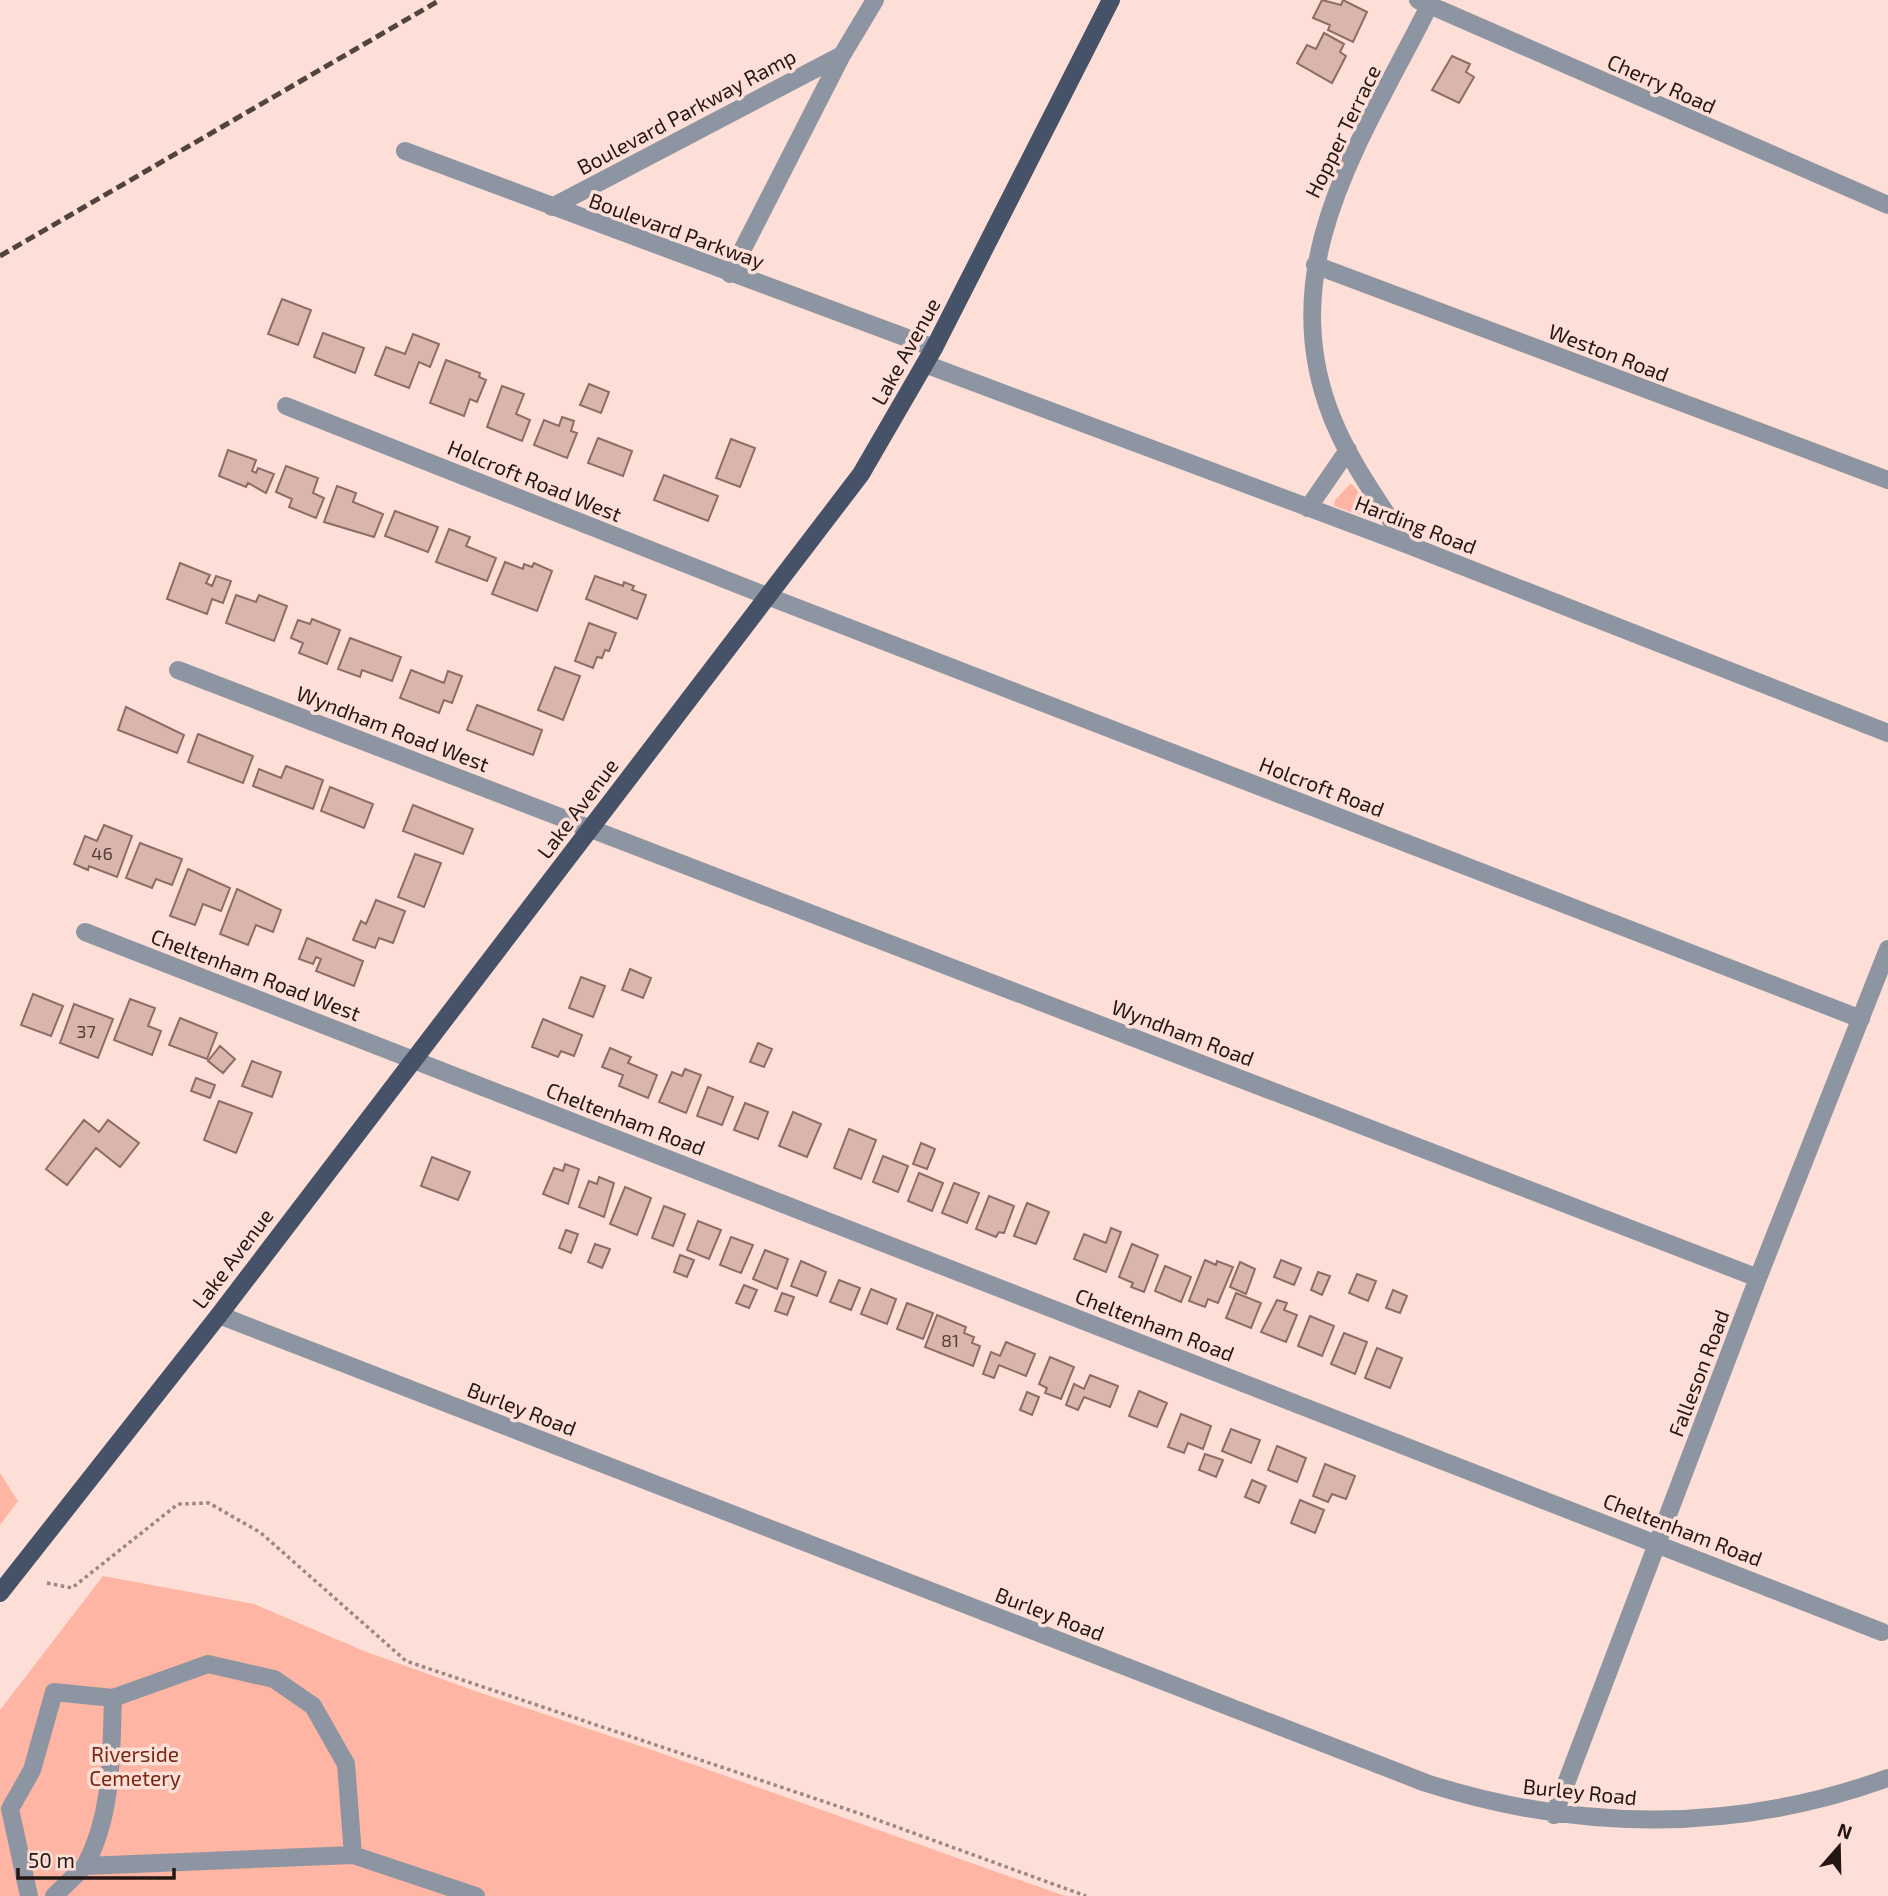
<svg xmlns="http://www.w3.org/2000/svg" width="1888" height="1896" font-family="'Exo 2',sans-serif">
<rect width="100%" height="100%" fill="#fedfd7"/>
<path fill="#feb5a3" d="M 1350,484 L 1353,485 L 1382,523 L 1334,506 L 1335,500 Z
M 0,1473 L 18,1501 L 0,1525 Z
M 103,1576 L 254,1604 L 364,1651 L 478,1692 L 655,1751 L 1065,1896 L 0,1896 L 0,1710 Z"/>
<path fill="#dab5ab" stroke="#8e6c63" stroke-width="2" d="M 1322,0 L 1341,5 L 1343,0 L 1367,12 L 1353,42 L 1328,30 L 1330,25 L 1313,18 Z
M 1324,33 L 1344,44 L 1340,52 L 1346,56 L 1332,83 L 1297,63 L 1307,45 L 1316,49 Z
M 1452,56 L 1470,64 L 1466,72 L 1474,77 L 1459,103 L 1432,90 Z
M 282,299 L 311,310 L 298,345 L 268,334 Z
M 323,333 L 364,348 L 355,373 L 314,357 Z
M 413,334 L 439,344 L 430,367 L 419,362 L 409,388 L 375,375 L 386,347 L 405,354 Z
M 446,360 L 480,373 L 479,377 L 486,380 L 477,402 L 470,399 L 464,416 L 430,403 Z
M 589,384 L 609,392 L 601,413 L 580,405 Z
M 502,386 L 524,394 L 516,414 L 530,420 L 522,441 L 487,427 Z
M 562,417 L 574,421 L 571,431 L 577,433 L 567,458 L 534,445 L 544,420 L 559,426 Z
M 598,438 L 632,451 L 623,476 L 588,463 Z
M 731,439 L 755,448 L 740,487 L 716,478 Z
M 228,450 L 256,460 L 252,471 L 256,473 L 258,468 L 274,474 L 266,493 L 248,483 L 246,487 L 219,476 Z
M 286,466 L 318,478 L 313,493 L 324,498 L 316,518 L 289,507 L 292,499 L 276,492 Z
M 664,475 L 718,496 L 708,521 L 654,500 Z
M 337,486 L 356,493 L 353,502 L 383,514 L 374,537 L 324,522 Z
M 395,511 L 438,527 L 428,552 L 385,536 Z
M 449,529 L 470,537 L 466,546 L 496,558 L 487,581 L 436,562 Z
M 505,562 L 523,569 L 524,564 L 532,567 L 534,563 L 552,571 L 537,611 L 492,594 Z
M 180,563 L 210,575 L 206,583 L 212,586 L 216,576 L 231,581 L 223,603 L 212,599 L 207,614 L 167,599 Z
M 595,576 L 623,586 L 624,582 L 634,586 L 632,590 L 646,595 L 637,619 L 586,599 Z
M 236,595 L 256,602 L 259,595 L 287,606 L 274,641 L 226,623 Z
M 312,619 L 340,630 L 327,664 L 299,653 L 303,643 L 291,638 L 298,620 L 310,624 Z
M 589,623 L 616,633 L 609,651 L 605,650 L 602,658 L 597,657 L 593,668 L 575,661 Z
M 350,638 L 401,657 L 392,681 L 362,670 L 360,677 L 338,669 Z
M 555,667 L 580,676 L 563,720 L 538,710 Z
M 411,670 L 444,683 L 448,671 L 462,676 L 452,703 L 444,700 L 439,713 L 400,698 Z
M 477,705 L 542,730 L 533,755 L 467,730 Z
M 126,707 L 184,735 L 177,753 L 118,730 Z
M 198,734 L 253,756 L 243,783 L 188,762 Z
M 286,766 L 323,780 L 313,809 L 253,786 L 259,769 L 281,778 Z
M 330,787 L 373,804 L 364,828 L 321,811 Z
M 413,805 L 473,829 L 463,854 L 403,831 Z
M 104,825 L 132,836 L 117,877 L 89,866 L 88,870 L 74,864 L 85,836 L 97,841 Z
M 140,843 L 182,859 L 172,885 L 156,879 L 152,888 L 126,878 Z
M 415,854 L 441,863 L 424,907 L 398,897 Z
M 188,869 L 230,888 L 221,911 L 203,904 L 195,925 L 170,916 Z
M 237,889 L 281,910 L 273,932 L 256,925 L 248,945 L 220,934 Z
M 376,900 L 405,911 L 393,943 L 379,938 L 375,948 L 353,940 L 361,921 L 366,924 Z
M 307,938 L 363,961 L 354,986 L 316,971 L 321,959 L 316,957 L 313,964 L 299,959 Z
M 630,969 L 651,978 L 643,998 L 622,990 Z
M 581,977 L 605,986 L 593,1017 L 569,1008 Z
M 33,994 L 63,1006 L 51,1036 L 21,1025 Z
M 130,999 L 155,1008 L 148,1026 L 161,1031 L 152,1055 L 114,1040 Z
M 74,1004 L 113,1019 L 98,1058 L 60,1043 Z
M 180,1018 L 217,1033 L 207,1059 L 169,1045 Z
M 543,1019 L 582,1035 L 574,1056 L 561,1051 L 558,1057 L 532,1047 Z
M 758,1043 L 772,1049 L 764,1067 L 750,1062 Z
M 220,1046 L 235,1059 L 223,1073 L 208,1061 Z
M 610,1048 L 631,1057 L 628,1063 L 657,1075 L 648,1098 L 619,1086 L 623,1075 L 602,1067 Z
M 252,1061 L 281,1072 L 272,1097 L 242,1086 Z
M 685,1069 L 701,1075 L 686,1113 L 659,1102 L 672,1072 L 682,1076 Z
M 196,1078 L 215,1085 L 210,1098 L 191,1091 Z
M 708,1087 L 733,1097 L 722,1125 L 697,1116 Z
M 219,1101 L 252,1113 L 236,1153 L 204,1140 Z
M 745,1103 L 768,1112 L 758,1139 L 734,1130 Z
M 793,1112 L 821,1124 L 807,1157 L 779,1146 Z
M 84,1120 L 99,1132 L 108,1120 L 139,1143 L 120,1167 L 96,1148 L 67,1185 L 46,1169 Z
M 849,1129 L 876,1140 L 861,1179 L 834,1168 Z
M 921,1143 L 935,1149 L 927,1169 L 913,1164 Z
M 883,1156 L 908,1166 L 898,1192 L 873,1182 Z
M 432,1157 L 470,1172 L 458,1200 L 421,1186 Z
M 565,1164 L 579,1169 L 568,1204 L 543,1194 L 554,1168 L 563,1171 Z
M 919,1173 L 943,1183 L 932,1211 L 908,1201 Z
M 599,1177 L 614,1183 L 604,1217 L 579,1207 L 589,1181 L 597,1184 Z
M 954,1183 L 979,1193 L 967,1223 L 942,1213 Z
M 625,1187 L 651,1198 L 637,1235 L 610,1224 Z
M 989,1196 L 1014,1206 L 1004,1233 L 999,1232 L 996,1237 L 976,1229 Z
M 1027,1203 L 1049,1212 L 1036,1244 L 1014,1236 Z
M 664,1206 L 685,1214 L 673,1246 L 652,1238 Z
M 698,1221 L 721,1230 L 709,1259 L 687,1250 Z
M 1111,1228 L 1121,1232 L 1106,1272 L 1074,1259 L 1084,1234 L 1106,1243 Z
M 566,1230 L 578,1234 L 571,1253 L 559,1248 Z
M 731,1237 L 753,1245 L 741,1273 L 720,1265 Z
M 595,1244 L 610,1249 L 602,1268 L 588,1262 Z
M 1132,1244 L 1158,1255 L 1144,1292 L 1131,1287 L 1133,1283 L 1119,1277 Z
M 765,1250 L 788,1259 L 777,1289 L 753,1279 Z
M 680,1255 L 694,1260 L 687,1277 L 674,1272 Z
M 1205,1260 L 1216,1265 L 1217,1261 L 1233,1267 L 1218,1303 L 1208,1299 L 1205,1307 L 1189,1301 Z
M 1281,1260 L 1301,1268 L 1294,1285 L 1274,1277 Z
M 801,1261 L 826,1272 L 817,1296 L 791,1286 Z
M 1240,1262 L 1255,1269 L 1246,1294 L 1230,1287 Z
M 1165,1266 L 1191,1277 L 1181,1302 L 1155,1291 Z
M 1318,1272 L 1330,1276 L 1322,1295 L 1311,1290 Z
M 1357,1274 L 1376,1281 L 1368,1301 L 1349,1293 Z
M 839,1280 L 860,1288 L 851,1310 L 830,1302 Z
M 744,1285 L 757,1290 L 749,1308 L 736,1303 Z
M 871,1289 L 896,1299 L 887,1324 L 861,1314 Z
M 1393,1290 L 1407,1296 L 1400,1313 L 1386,1308 Z
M 782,1293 L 794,1297 L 787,1315 L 775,1311 Z
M 1236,1293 L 1261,1303 L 1251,1328 L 1226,1318 Z
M 1277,1300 L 1287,1303 L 1284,1310 L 1297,1315 L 1286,1342 L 1261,1332 Z
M 907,1303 L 933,1313 L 923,1339 L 897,1329 Z
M 937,1315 L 966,1327 L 964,1333 L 974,1337 L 972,1343 L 980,1346 L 973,1366 L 925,1347 Z
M 1310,1316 L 1334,1326 L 1322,1356 L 1298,1346 Z
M 1344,1333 L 1367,1342 L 1355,1374 L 1331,1364 Z
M 1006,1342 L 1035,1354 L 1026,1376 L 999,1365 L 994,1378 L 983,1374 L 991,1352 L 1000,1356 Z
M 1377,1348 L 1402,1358 L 1390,1388 L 1365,1378 Z
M 1050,1357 L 1074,1367 L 1061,1399 L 1045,1393 L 1047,1388 L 1039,1384 Z
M 1090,1375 L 1118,1386 L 1110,1407 L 1084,1397 L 1078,1410 L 1066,1405 L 1074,1384 L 1084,1389 Z
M 1139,1391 L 1167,1403 L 1157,1427 L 1129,1416 Z
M 1027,1392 L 1039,1397 L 1032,1415 L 1020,1410 Z
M 1181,1414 L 1211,1426 L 1203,1449 L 1188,1443 L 1184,1453 L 1168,1447 Z
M 1231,1429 L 1260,1440 L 1251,1463 L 1222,1451 Z
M 1277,1446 L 1306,1458 L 1297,1482 L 1268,1470 Z
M 1205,1454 L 1223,1460 L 1216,1477 L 1199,1470 Z
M 1325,1464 L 1355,1476 L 1346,1499 L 1332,1494 L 1328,1502 L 1313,1496 Z
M 1252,1480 L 1266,1486 L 1259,1503 L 1245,1497 Z
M 1300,1500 L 1324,1510 L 1315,1533 L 1291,1523 Z"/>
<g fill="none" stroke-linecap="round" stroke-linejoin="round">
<path stroke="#9d8680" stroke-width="3.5" stroke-dasharray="3.5 3.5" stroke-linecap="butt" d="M 47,1583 L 72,1588 L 178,1504 L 209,1503 L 261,1533 L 406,1661 L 864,1815 L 1086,1896"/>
<path stroke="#8e95a2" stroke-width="18" d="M 1418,0 L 1888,205
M 405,151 L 934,348
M 552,207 L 842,55
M 1315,265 L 1888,480
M 730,274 L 842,55 L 875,0
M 925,364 L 1406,544 L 1888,733
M 286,406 L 767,596 L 1861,1019
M 1308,508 L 1348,450
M 1406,544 C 1381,504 1351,464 1333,420 C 1269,264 1366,134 1432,0
M 178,670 L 1758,1278
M 85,932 L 1882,1632
M 219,1315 L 1426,1783 C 1579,1832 1736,1833 1888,1778
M 1554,1815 L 1758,1278 L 1888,949
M 85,1866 C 113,1813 111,1756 113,1698
M 29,1896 L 10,1809 L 32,1770 L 54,1692 L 113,1698 L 208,1664 L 274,1679 L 313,1706 L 346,1764 L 353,1855
M 54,1896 L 85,1866 L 353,1855 L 476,1896"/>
<path stroke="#465268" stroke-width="18" d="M 0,1593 L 219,1315 L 861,474 L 934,348 L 1111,0"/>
<path stroke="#53433e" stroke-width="5" stroke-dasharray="10 5" stroke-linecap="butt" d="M 0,256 L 440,0"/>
</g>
<g text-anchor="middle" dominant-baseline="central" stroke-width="7" stroke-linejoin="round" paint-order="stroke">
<g font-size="18" fill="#523e39">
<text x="102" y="853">46</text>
<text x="86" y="1031">37</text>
<text x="950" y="1340">81</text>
</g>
<g font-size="21" fill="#241713" stroke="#fedfd7">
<text transform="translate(1662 83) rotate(24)">Cherry Road</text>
<text transform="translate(686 111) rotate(-28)">Boulevard Parkway Ramp</text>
<text transform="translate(1342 131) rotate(-64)">Hopper Terrace</text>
<text transform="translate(677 230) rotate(20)">Boulevard Parkway</text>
<text transform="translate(905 351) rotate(-61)">Lake Avenue</text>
<text transform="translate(1609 352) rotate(21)">Weston Road</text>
<text transform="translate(535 480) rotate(22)">Holcroft Road West</text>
<text transform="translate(1416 524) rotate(21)">Harding Road</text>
<text transform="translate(393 728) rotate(21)">Wyndham Road West</text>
<text transform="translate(1322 786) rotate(21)">Holcroft Road</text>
<text transform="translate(577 808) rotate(-53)">Lake Avenue</text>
<text transform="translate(256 974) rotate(21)">Cheltenham Road West</text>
<text transform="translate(1183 1032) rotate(21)">Wyndham Road</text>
<text transform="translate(626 1118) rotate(21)">Cheltenham Road</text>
<text transform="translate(232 1258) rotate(-53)">Lake Avenue</text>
<text transform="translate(1155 1324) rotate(21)">Cheltenham Road</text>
<text transform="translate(1698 1373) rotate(-69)">Falleson Road</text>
<text transform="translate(522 1408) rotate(21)">Burley Road</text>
<text transform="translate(1683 1529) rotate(21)">Cheltenham Road</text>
<text transform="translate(1050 1613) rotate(21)">Burley Road</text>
<text transform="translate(1580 1791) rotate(6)">Burley Road</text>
</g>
<g font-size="21" fill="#792814" stroke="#fedfd7">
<text x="135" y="1753">Riverside<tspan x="135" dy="24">Cemetery</tspan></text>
</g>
</g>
<g transform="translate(1839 1847) rotate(20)" stroke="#fedfd7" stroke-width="5" paint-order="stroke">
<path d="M0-5L12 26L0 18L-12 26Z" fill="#241713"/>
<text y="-10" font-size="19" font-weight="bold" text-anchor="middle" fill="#241713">N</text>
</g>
<path d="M18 1868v10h156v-10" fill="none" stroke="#241713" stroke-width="3.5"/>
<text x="28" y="1868" font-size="21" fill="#241713" stroke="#fedfd7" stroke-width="5" paint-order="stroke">50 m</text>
</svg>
